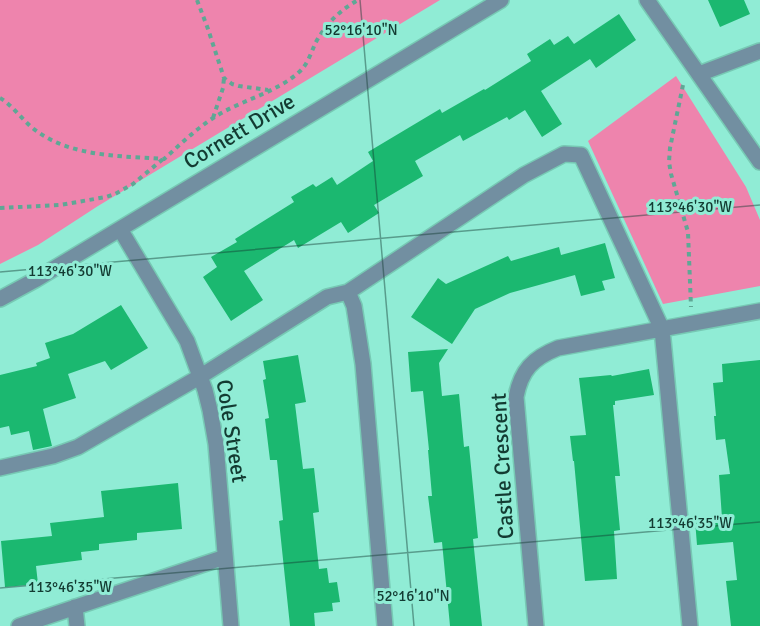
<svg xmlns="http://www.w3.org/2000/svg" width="760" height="626" font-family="Signika,sans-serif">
<rect width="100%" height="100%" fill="#90ecd5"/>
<path fill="#ee84ad" d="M 0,0 L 440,0 L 98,206 L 38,245 L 0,264 Z
M 676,76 L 746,187 L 760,220 L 760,286 L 663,304 L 588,141 Z"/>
<path fill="#1bb870" d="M 708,0 L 744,0 L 750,14 L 720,27 Z
M 619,14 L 636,40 L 596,68 L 590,59 L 541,91 L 562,124 L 542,137 L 525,110 L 509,120 L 507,117 L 463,141 L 460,135 L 415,161 L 423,176 L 374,205 L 379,213 L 348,233 L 341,222 L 298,248 L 294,240 L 244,271 L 263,300 L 231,321 L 203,277 L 217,267 L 211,257 L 237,242 L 235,239 L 294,202 L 291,197 L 313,184 L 316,187 L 332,177 L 337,185 L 373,161 L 368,152 L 440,109 L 442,113 L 484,89 L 485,90 L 531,61 L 527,54 L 550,39 L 554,45 L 568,36 L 574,44 Z
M 605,243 L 615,278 L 602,281 L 605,290 L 581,296 L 575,275 L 510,293 L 475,309 L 452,344 L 411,317 L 438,278 L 446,284 L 508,256 L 511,261 L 559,247 L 561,255 Z
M 121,305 L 148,348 L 111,370 L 105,361 L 68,374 L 76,398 L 43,409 L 52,446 L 33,450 L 29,431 L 11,435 L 9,426 L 0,428 L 0,375 L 37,366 L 36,363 L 50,358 L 45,343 L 73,334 Z
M 448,349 L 439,363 L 442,396 L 459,394 L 464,447 L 469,446 L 478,538 L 473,539 L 482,626 L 450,626 L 442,542 L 434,543 L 428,496 L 432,496 L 428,450 L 429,450 L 423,391 L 411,392 L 408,352 Z
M 298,355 L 306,402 L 295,404 L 303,469 L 314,468 L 319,512 L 313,513 L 319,569 L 327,568 L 329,583 L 337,582 L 340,602 L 332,603 L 333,611 L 314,613 L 315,626 L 290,626 L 279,521 L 283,520 L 277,460 L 270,460 L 265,419 L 269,418 L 263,380 L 266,379 L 263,361 Z
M 760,360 L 760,626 L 731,626 L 726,581 L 737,580 L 733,542 L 697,545 L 695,520 L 722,518 L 719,475 L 730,474 L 725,439 L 716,440 L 714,416 L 716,416 L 713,383 L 723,382 L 722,364 Z
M 649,369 L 654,395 L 615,401 L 615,405 L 613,405 L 620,476 L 615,476 L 620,530 L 614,531 L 617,579 L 585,581 L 574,461 L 573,461 L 570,436 L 586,435 L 579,378 L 611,375 L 612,376 Z
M 178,483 L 182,529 L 137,533 L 137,540 L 99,544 L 99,550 L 81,552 L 82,560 L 36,566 L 38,584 L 5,587 L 1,541 L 52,536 L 50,523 L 104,517 L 101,491 Z"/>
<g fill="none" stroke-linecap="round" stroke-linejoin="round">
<g stroke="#77c9b4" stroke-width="18">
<path id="minor" d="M 647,0 L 760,162
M 699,74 L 760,51
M 120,229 L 187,341 L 205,390 L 210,410 L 216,444 L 231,626
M 348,292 L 354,306 L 363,364 L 385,626
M 0,299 L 35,280 L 501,0
M 0,468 L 53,456 L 78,447 L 201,376 L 327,297 L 348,292 L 524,175 L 564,154 L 581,155 L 662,329 L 690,626
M 75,607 L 77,626
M 19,626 L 225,557
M 536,626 L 516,397 C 521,370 533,358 558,348 L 760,311"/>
</g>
<path stroke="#5fa795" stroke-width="4" stroke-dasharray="4.5 4.5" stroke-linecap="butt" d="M 197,0 L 208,29 L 224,78 L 232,84 L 239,86 L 268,90
M 683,85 L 670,148 L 669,162 L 671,174 L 688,232 L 691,307
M 0,98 C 14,106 24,123 38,132 C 73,157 123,156 164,159 C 183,142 202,123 225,111 C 248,99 279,90 298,73 C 308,65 311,52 316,42 C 326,24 340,10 358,0
M 213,118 L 223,88 L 224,78
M 0,208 L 60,205 L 106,197 L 115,194 L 133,184 L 163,159"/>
<use href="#minor" stroke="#728fa1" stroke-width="15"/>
</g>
<path fill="none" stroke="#133b32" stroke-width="1.5" stroke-opacity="0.45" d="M 360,0 L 414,626M 0,272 L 760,205M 0,588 L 760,522"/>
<g text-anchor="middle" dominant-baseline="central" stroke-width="6" stroke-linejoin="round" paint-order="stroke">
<g font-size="22" fill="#133b32" stroke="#90ecd5">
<text transform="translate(239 131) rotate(-31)">Cornett Drive</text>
<text transform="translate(232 431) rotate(81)">Cole Street</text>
<text transform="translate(502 466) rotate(-93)">Castle Crescent</text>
</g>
</g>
<g font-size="15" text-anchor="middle" fill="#133b32" stroke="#90ecd5" stroke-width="6" stroke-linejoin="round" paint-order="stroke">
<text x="361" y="35">52°16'10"N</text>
<text x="690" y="212">113°46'30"W</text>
<text x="70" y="276">113°46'30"W</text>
<text x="690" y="528">113°46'35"W</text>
<text x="70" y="592">113°46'35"W</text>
<text x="413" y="601">52°16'10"N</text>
</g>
</svg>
